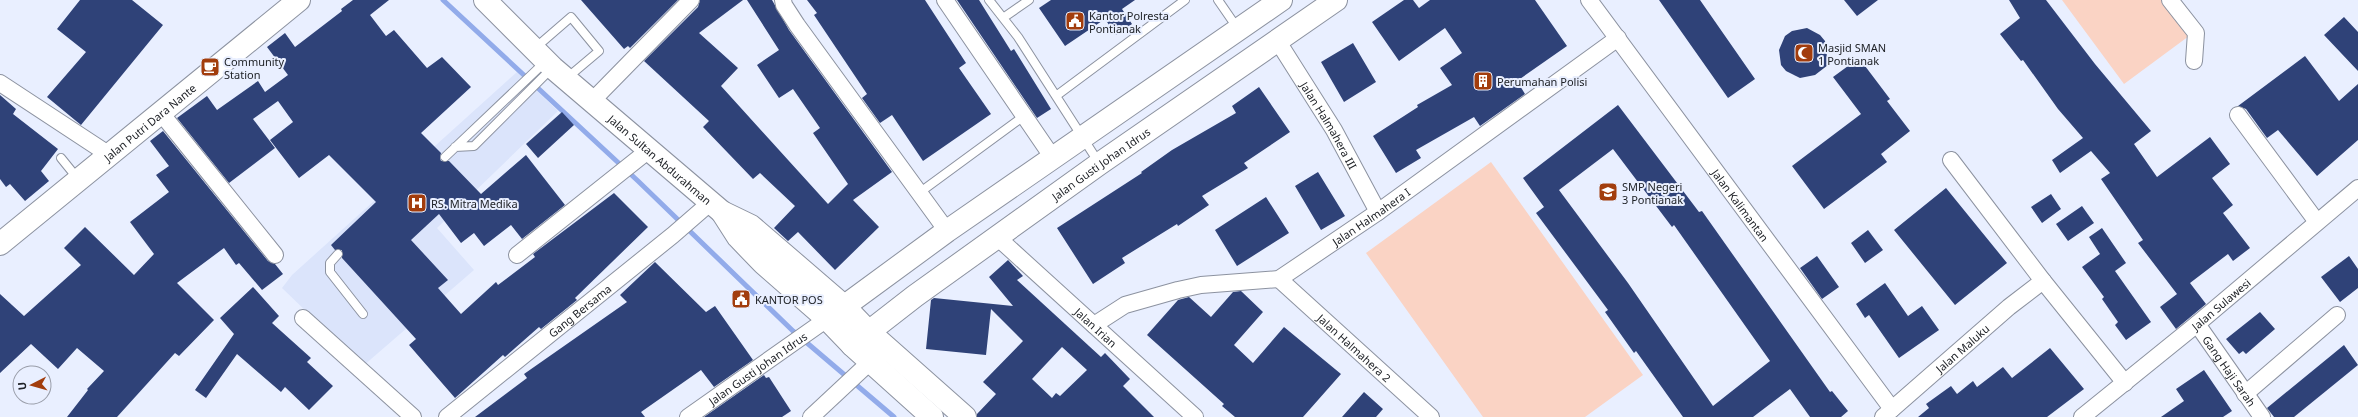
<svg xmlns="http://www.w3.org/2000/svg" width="2358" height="417" font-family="'Noto Sans',sans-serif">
<rect width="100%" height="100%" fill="#e9efff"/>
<path fill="#dbe4fb" d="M 517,72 L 558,111 L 437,228 L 474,270 L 363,366 L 282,288 L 292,275 Z"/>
<path fill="#fad3c4" d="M 2062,0 L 2163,0 L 2189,36 L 2124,84 Z
M 1491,162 L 1643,375 L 1585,417 L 1483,417 L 1366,253 Z"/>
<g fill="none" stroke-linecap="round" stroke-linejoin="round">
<path stroke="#92abea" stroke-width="5" d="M 443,0 L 638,181 L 793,331 L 894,417"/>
</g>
<path fill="#2f4278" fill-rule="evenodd" d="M 80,0 L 132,0 L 163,25 L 81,125 L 47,97 L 86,52 L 57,29 Z
M 353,0 L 389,0 L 370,15 L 386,36 L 394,30 L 427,68 L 442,57 L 471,87 L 421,133 L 441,153 L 440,158 L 441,161 L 449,161 L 481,194 L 526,155 L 565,205 L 522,239 L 511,225 L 484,246 L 474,233 L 461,243 L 439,214 L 411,240 L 448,280 L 438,288 L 461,314 L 496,282 L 498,285 L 535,257 L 533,254 L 614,193 L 648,227 L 575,298 L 577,300 L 541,329 L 539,327 L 505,357 L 503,355 L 455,398 L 409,345 L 416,339 L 342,258 L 342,250 L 335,250 L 331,245 L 376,202 L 329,155 L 299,178 L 270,140 L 293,122 L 278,101 L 253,119 L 275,148 L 229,183 L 177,118 L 207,96 L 217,110 L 258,81 L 265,92 L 288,75 L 267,47 L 285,33 L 295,47 L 342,11 L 341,9 Z
M 581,0 L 678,0 L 630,48 L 628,46 L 624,49 Z
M 700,0 L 743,0 L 699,33 L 738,68 L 721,86 L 828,204 L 848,184 L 813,133 L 820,128 L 793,89 L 779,98 L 757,65 L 779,50 L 747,0 L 772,0 L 789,30 L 892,172 L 853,200 L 879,227 L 835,270 L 798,232 L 788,241 L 774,228 L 795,206 L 760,173 L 753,179 L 703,127 L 709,121 L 644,61 L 698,7 Z
M 807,0 L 925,0 L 966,63 L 959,68 L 991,114 L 923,161 L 892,115 L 880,123 L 862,98 L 867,94 L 814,15 L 817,13 Z
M 957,0 L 979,0 L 1011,51 L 1014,49 L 1051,109 L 1037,118 Z
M 1051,0 L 1135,0 L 1122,9 L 1132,24 L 1116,35 L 1105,19 L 1065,46 L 1039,8 Z
M 1404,0 L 1413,0 L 1419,8 L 1430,0 L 1535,0 L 1567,46 L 1517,81 L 1525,94 L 1480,126 L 1474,117 L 1416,150 L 1421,158 L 1396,173 L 1373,136 L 1418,107 L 1417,105 L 1452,85 L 1440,68 L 1462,53 L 1445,28 L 1399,61 L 1372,22 Z
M 1659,0 L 1700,0 L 1755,79 L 1728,98 Z
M 1844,0 L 1878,0 L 1857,16 Z
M 2009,0 L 2046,0 L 2095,64 L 2151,131 L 2134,144 L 2157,177 L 2210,137 L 2230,164 L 2212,178 L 2233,205 L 2223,213 L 2250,248 L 2233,261 L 2228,254 L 2190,283 L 2206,304 L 2176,329 L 2160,307 L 2177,294 L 2138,243 L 2143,240 L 2101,179 L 2110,173 L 2091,151 L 2060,173 L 2052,160 L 2083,138 L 2058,109 L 2023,60 L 2021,61 L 2000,34 L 2020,18 Z
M 2344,17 L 2358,32 L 2358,71 L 2324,35 Z
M 1807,28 L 1820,35 L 1825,41 L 1828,65 L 1815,75 L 1800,78 L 1786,71 L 1781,65 L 1779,50 L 1785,36 L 1792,31 Z
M 1353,43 L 1376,82 L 1344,102 L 1321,62 Z
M 2305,56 L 2339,101 L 2358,84 L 2358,140 L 2317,176 L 2278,130 L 2267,138 L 2246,109 L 2238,106 Z
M 1859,58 L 1890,99 L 1887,101 L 1910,131 L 1881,154 L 1887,162 L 1824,209 L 1792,166 L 1861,114 L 1833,77 Z
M 1259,87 L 1290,132 L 1244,163 L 1248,168 L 1202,196 L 1209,205 L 1178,226 L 1177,224 L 1122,258 L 1125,263 L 1093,284 L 1057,228 L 1142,173 L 1141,172 L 1172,150 L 1236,113 L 1232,106 Z
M 0,95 L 16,109 L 13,114 L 58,149 L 41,171 L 49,181 L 25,201 L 10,184 L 6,187 L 0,179 Z
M 1618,105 L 1699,212 L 1702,211 L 1830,392 L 1832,391 L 1848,411 L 1841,417 L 1810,417 L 1790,389 L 1753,417 L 1683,417 L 1636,351 L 1634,353 L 1605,312 L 1608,310 L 1536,213 L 1544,207 L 1523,178 ZM 1613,149 L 1672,227 L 1674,225 L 1770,361 L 1713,406 L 1628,283 L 1559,190 Z
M 562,112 L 574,125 L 538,158 L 526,144 Z
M 163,131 L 268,261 L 275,264 L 283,274 L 262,290 L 239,263 L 236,265 L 224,248 L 177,283 L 214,320 L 179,356 L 175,353 L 117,417 L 67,417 L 88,390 L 87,389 L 104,371 L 77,348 L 58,369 L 31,344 L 0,373 L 0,294 L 24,316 L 81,265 L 64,248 L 85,227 L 134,275 L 154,254 L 130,222 L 169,192 L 156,175 L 169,166 L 150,141 Z
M 1318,172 L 1345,216 L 1321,230 L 1295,186 Z
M 1946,188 L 2007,263 L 1955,305 L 1894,230 Z
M 2051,194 L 2061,209 L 2042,223 L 2031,207 Z
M 1266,197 L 1289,233 L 1237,266 L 1215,230 Z
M 2082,206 L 2094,223 L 2068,241 L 2056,224 Z
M 2102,228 L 2126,263 L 2115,271 L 2151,322 L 2126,340 L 2115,325 L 2118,322 L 2102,299 L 2104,297 L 2082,267 L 2100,254 L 2089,237 Z
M 1868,230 L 1883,250 L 1865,263 L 1851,243 Z
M 1817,256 L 1839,287 L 1822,299 L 1800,268 Z
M 2349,256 L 2358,269 L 2358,288 L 2340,302 L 2321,277 Z
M 1008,260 L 1023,276 L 1017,280 L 1101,357 L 1105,353 L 1130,379 L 1123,386 L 1154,417 L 977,417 L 977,414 L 996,394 L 983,382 L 1023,341 L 991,309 L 986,355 L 926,349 L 931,300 L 934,298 L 1013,306 L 989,277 ZM 1062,347 L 1087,370 L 1060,396 L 1056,393 L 1052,398 L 1032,379 Z
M 655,262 L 706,312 L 715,306 L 753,360 L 714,387 L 701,370 L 641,412 L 645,417 L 475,417 L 527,378 L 524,374 L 627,302 L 620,295 Z
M 1885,283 L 1908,316 L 1922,306 L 1939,330 L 1899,358 L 1869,315 L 1865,318 L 1856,304 Z
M 253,287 L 279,316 L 272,323 L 311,358 L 307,362 L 333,386 L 309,410 L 285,387 L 281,392 L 237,354 L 206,398 L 195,390 L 234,334 L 220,318 Z
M 1241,291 L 1263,312 L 1234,345 L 1253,363 L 1284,327 L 1341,374 L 1303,417 L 1235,417 L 1222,406 L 1224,404 L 1147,335 L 1178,300 L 1189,297 L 1211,317 L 1233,292 Z
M 2260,312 L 2275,329 L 2246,354 L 2243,351 L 2239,354 L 2226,339 Z
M 2344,345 L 2358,365 L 2294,417 L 2274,417 L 2267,408 Z
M 2050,348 L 2084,389 L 2047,417 L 1918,417 L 1929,408 L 1926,404 L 1951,386 L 1957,394 L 1973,381 L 1977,387 L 2003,367 L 2012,378 Z
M 2204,370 L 2232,411 L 2223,417 L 2161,417 L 2184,401 L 2176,389 Z
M 764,375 L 766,378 L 769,377 L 791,411 L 782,417 L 704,417 Z
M 1364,392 L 1383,409 L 1376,417 L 1342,417 Z"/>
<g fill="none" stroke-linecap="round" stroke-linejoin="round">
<g stroke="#8c92a0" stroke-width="10">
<path id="lane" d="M 989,0 L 1018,37 L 1099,163
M 1218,0 L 1238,29
M 1003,18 L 1029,0
M 534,49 L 571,17 L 599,51 L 567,78
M 1056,96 L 1185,0
M 455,147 L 474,146 L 552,68
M 445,157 L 546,61
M 61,158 L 78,179
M 919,193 L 1024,116
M 338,254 L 330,263 L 330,272 L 363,314"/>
</g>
<g stroke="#8c92a0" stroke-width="18">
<g id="street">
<path d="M 783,0 L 784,5 L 797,25 L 947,231"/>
<path d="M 945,0 L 1053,158"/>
<path id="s1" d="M 1589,0 L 1892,409"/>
<path d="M 2170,0 L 2196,33 L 2194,61"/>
<path id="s2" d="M 1277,40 L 1334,130 L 1378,212"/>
<path d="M 0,83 L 108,154"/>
<path d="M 592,101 L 691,0"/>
<path d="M 161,113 L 275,255"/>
<path d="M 2238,115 L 2317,222"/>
<path d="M 1951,160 L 2043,281 L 2125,383"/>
<path id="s3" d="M 997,237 L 1195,417"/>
<path d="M 517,255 L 649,150"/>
<path id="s4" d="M 1279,279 L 1431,417"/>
<path d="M 303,318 L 413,417"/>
<path id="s5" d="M 2197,324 L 2262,417"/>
<path id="s6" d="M 1094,325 L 1125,305 L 1178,290 L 1201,285 L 1279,279 L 1378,212 L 1618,38"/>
<path d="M 2245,394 L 2337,315"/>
<path id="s7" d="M 447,417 L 673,235 L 711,202"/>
<path id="s8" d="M 688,417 L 827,319"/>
<path d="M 811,417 L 870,362"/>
<path id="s9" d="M 1883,417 L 2009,307 L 2043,281"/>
<path id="s10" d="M 2082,417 L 2197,324 L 2358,188"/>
</g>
</g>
<g stroke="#8c92a0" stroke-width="24">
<g id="secondary">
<path id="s11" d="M 485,0 L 553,68 L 722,212 L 751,226 L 844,306 L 868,331 L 965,417"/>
<path d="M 722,212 L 738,237 L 763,263 L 827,319 L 852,345 L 932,417"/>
<path id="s12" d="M 0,244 L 299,0"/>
<path d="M 827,319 L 947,231 L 1281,0"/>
<path id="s13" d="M 852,345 L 915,296 L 1099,164 L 1336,0"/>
</g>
</g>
<use href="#lane" stroke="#fff" stroke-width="8"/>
<use href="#street" stroke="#fff" stroke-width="16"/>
<use href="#secondary" stroke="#fff" stroke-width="22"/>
</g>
<defs>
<g id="civic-square" transform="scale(1)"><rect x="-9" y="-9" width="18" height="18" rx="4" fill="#a23d0d" stroke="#e9efff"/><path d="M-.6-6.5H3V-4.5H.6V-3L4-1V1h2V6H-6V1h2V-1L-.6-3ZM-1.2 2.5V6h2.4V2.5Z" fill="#fff"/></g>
<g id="mosque-square" transform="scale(1)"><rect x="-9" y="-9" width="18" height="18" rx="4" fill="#a23d0d" stroke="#e9efff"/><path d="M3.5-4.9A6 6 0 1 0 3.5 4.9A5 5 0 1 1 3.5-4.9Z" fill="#fff"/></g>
<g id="cafe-square" transform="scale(1)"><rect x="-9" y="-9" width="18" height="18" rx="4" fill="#a23d0d" stroke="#e9efff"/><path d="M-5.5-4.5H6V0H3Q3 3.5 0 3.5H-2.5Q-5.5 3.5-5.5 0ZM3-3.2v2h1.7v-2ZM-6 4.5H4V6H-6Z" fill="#fff"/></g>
<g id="building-square" transform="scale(1)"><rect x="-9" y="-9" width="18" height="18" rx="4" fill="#a23d0d" stroke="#e9efff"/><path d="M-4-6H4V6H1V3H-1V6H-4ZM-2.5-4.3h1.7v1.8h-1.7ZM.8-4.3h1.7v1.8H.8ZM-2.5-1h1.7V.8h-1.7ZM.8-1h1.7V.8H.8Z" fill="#fff"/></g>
<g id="school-square" transform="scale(1)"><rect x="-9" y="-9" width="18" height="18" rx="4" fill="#a23d0d" stroke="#e9efff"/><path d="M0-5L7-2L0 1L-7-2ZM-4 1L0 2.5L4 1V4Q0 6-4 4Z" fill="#fff"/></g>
<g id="hospital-square" transform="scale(1)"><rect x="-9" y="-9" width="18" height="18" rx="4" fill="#a23d0d" stroke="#e9efff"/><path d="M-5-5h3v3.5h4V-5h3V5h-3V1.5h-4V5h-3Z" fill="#fff"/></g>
</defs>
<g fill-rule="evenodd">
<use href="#civic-square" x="1075" y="21"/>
<use href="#mosque-square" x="1804" y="53"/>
<use href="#cafe-square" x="210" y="67"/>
<use href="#building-square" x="1483" y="81"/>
<use href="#school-square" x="1608" y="192"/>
<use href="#hospital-square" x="417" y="203"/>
<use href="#civic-square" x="741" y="299"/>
</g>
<g text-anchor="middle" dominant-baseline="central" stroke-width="4" stroke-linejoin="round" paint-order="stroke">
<g font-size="11" fill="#202328" stroke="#e9efff" text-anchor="start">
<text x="1089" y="15">Kantor Polresta<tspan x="1089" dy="13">Pontianak</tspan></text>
<text x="1818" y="47">Masjid SMAN<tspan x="1818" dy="13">1 Pontianak</tspan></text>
<text x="224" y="61">Community<tspan x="224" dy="13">Station</tspan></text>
<text x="1497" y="81">Perumahan Polisi</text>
<text x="1622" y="186">SMP Negeri<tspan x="1622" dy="13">3 Pontianak</tspan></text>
<text x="431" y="203">RS. Mitra Medika</text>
<text x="755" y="299">KANTOR POS</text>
</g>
<g font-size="11" fill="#202328" stroke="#e9efff">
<text stroke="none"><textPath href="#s12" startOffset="193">Jalan Putri Dara Nante</textPath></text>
<text stroke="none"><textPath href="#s2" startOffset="100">Jalan Halmahera III</textPath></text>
<text stroke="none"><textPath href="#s11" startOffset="237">Jalan Sultan Abdurahman</textPath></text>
<text stroke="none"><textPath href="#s13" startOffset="308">Jalan Gusti Johan Idrus</textPath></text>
<text stroke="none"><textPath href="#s1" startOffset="255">Jalan Kalimantan</textPath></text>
<text stroke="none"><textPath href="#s6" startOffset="305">Jalan Halmahera I</textPath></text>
<text stroke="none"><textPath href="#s10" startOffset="179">Jalan Sulawesi</textPath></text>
<text stroke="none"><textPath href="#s7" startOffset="170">Gang Bersama</textPath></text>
<text stroke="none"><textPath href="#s3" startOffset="134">Jalan Irian</textPath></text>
<text stroke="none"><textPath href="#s4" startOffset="102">Jalan Halmahera 2</textPath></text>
<text stroke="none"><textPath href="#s9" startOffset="105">Jalan Maluku</textPath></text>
<text stroke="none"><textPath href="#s8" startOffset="85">Jalan Gusti Johan Idrus</textPath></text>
<text stroke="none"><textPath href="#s5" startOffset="57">Gang Haji Sarah</textPath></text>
</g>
</g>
<g transform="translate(32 385) rotate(264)"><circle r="19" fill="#e9efff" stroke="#999da9"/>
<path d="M0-3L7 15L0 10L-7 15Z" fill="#a23d0d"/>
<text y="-6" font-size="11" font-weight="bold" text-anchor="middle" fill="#202328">U</text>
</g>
</svg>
